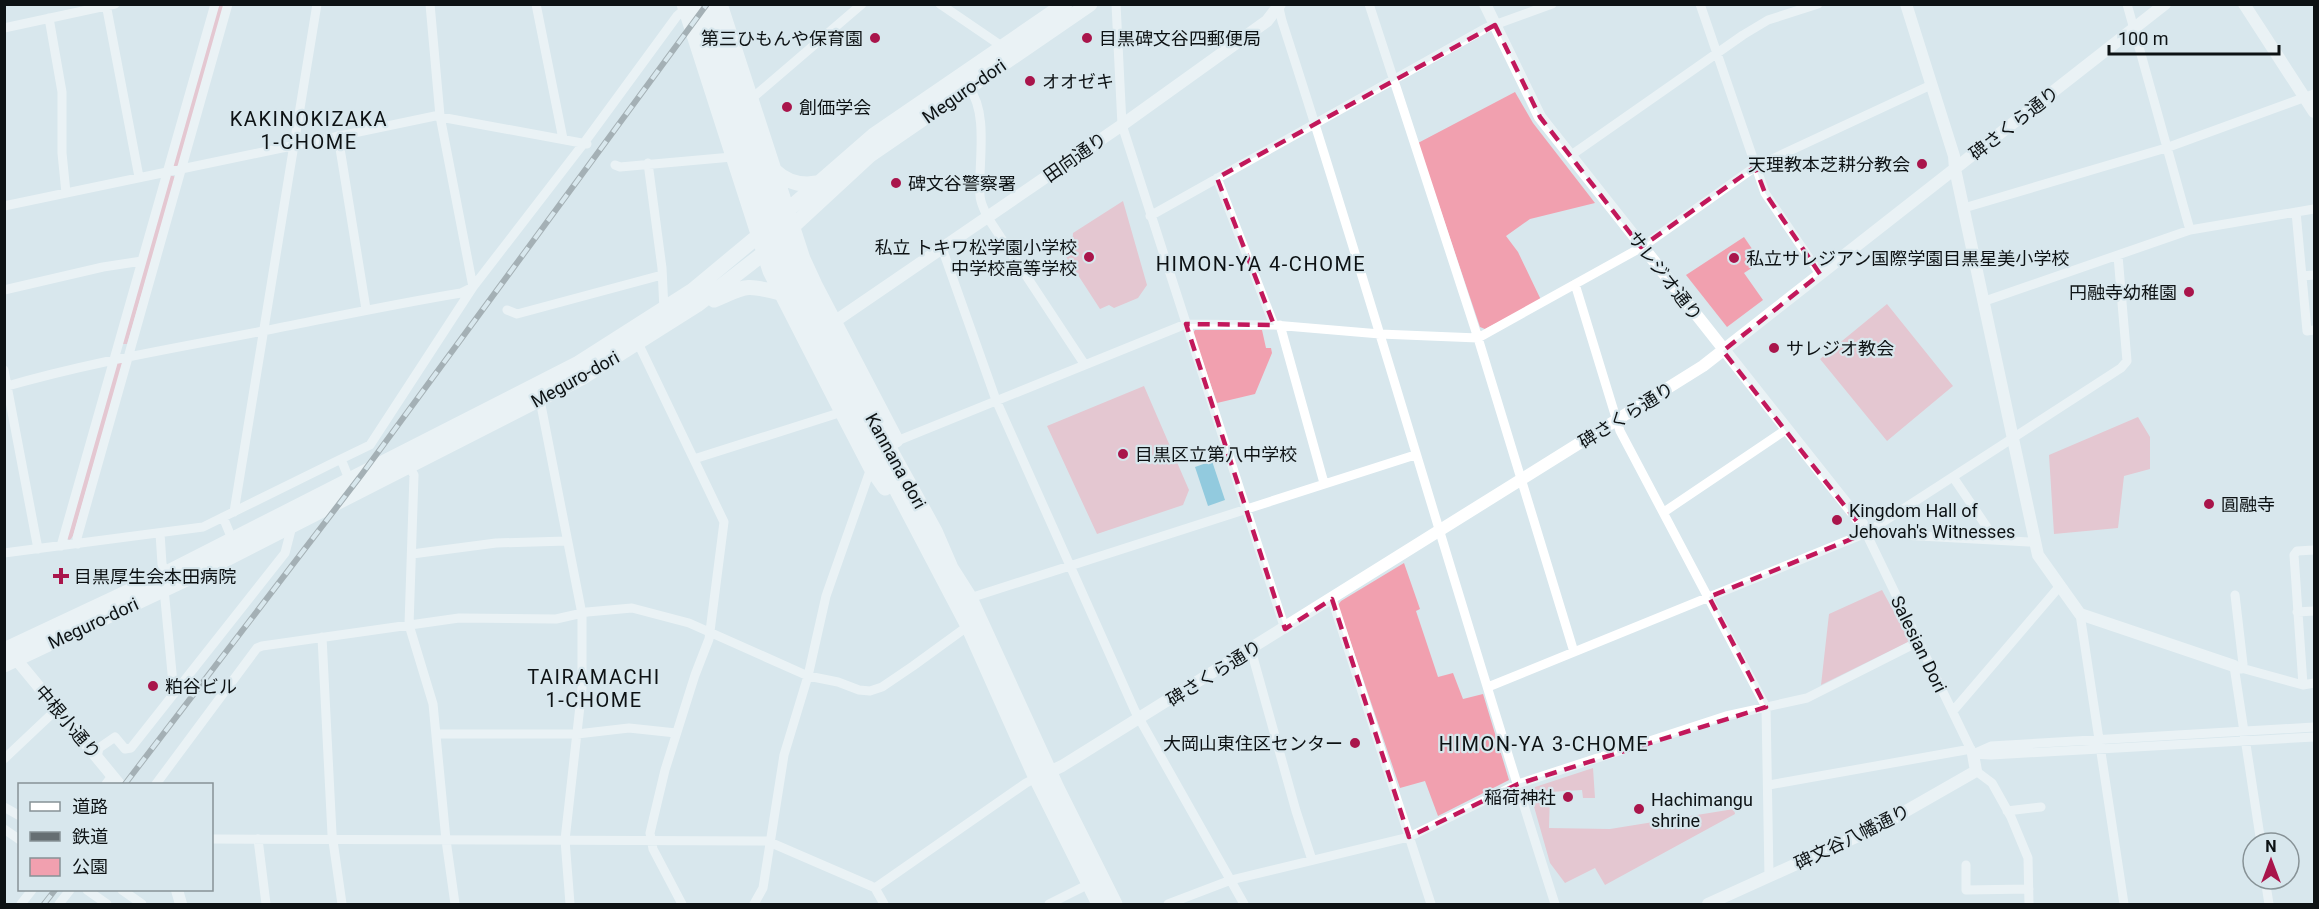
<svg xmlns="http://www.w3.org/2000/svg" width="2319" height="909" font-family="Roboto,'Noto Sans JP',sans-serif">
<rect width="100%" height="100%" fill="#d8e7ed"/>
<path fill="#f1a0af" d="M 217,5 L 225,5 L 181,163 L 177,166 L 173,166 Z
M 1515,92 L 1533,123 L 1595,203 L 1530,219 L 1506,236 L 1518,252 L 1541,300 L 1485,329 L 1480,327 L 1418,143 Z
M 170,175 L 176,177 L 127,344 L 122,344 Z
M 1123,201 L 1147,285 L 1138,298 L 1114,308 L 1109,305 L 1100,309 L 1063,252 L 1072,246 L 1073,233 Z
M 1744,237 L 1761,262 L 1744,273 L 1763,300 L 1727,327 L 1686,275 Z
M 1887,304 L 1953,386 L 1887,441 L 1820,359 Z
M 1195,330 L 1262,330 L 1266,348 L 1271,348 L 1272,353 L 1255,394 L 1217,403 L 1193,333 Z
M 119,361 L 123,363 L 73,536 L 70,540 L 67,539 L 115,366 Z
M 1144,386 L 1189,490 L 1183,505 L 1097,534 L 1047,426 Z
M 2138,417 L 2150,437 L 2150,469 L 2124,476 L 2118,528 L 2054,534 L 2049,455 Z
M 1404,563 L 1420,609 L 1416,611 L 1438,677 L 1453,673 L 1463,699 L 1483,694 L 1509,780 L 1438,816 L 1425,781 L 1400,788 L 1338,605 L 1341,601 Z
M 1882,590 L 1910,641 L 1821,685 L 1829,614 Z
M 1593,768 L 1595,798 L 1583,798 L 1582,790 L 1550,792 L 1549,828 L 1610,829 L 1734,809 L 1735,814 L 1605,885 L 1595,868 L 1565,883 L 1550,863 L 1529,789 Z"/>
<path fill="#3ca7cc" d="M 1212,461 L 1225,500 L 1208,506 L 1195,467 Z"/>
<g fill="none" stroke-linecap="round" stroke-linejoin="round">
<path stroke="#fff" stroke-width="9" d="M 106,4 L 139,177
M 536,4 L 563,139
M 940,4 L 1003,47
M 1116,4 L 1122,125 L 1285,629
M 1278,4 L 1282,21 C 1377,314 1461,611 1555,904
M 1369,4 L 1478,338 L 1574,652
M 1700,4 L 1765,193 L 1820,274
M 2127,4 L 2190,230
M 49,18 L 62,92 L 62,153 L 66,193
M 4,28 L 115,4
M 969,88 C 989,113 978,164 980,195 C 980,203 985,211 988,218 L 1085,365
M 750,100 L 862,4
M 338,136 L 366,309
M 1570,156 L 1743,35 L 1768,20 L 1818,4
M 648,163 L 662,268 L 664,310
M 615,165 L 620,167 L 732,157
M 1217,178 L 1274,325
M 4,206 L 435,116 L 587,144
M 1964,208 L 2166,148 L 2314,94
M 2296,212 L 2307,331 L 2314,330
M 1150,216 L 1486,28 L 1552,4
M 942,248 L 996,400 L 1135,711 L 1244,904
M 2302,276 L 2314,275
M 1575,284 L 1620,431 L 1766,707 L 1769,876
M 4,290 L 103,267 L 142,261
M 1985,301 L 2190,230 L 2314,209
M 507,310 L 517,314 L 662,275
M 1280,325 L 1324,483
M 638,343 L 724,522 L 709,639 L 695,675 L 665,770 L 650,833 L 653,849 L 682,904
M 4,370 L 38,549
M 4,387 C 90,362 176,348 263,331 C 329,318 394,304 461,293 L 473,287 L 440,116 L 430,4
M 540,400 L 582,614 L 582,688 L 565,840 L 570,904
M 897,441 L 1186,324 L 1274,325 L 1380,334 L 1478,338 L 1642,247 L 1755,167 L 1931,85
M 694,459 L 842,412
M 409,466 L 414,475 L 409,625 L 433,704 L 446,840 L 455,904
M 1953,477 L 1995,539
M 349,479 L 341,459 L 370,445 L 473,287 L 584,143 L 677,16 L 685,9
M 234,512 L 317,4
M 1664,512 L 1787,429
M 223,517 L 232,539
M 160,533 L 162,564 L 165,573
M 1866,533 L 1973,754
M 1866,533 L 2029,542 L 2035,540
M 78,544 L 77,538 L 228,4
M 61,546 L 215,4
M 4,553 L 203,527 L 341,459
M 412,554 L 496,543 L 567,541
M 164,589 L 174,694
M 2235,595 L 2243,664 L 2241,669
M 970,598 L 1415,455
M 1332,599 L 1431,904
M 2297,612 L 2314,611
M 2080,614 L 2124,904
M 322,637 L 332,834 L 342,904
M 1251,650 L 1296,811 L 1312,860
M 2303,685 L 2294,555 L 2297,551 L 2314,550
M 1488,687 L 1866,533 L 2121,368 L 2127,361 L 2118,256
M 1953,711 L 2059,587
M 436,734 L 577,734 L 629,728 L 676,733
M 1973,754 L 1991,746 L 2314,727
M 1973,754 L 1991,755 L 2314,737
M 97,757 L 99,748 L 115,737 L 125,749 L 131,748 L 285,553 L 292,526
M 4,759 L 57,709
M 1976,771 L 1992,783 L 2011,817 L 2028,858 L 2029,904
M 106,784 L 112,776
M 156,784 L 257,648 L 262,646 L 459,618 L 556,619 L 587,612 L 632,608 L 689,623 L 808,676 L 838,682 L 859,690 L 870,691 L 882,687 L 913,666 L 968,626
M 1769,785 L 1971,749
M 4,807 L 20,816
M 2007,811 L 2041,807
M 4,829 L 20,840
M 212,839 L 767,841 L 871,886 L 875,888 L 884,904
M 258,839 L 266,904
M 2261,843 L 2234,666 L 2303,685 L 2314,683
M 1966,865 L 1966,890 L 2029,889
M 2265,879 L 2269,904
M 875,888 L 1026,783 L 1040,776
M 87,890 L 107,904
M 122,890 L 142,904
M 21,904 L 32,890
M 59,904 L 70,890
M 754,904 L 763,888 L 784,755 L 808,676 L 826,596 L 871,468
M 1049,904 L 1089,884
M 1168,904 L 1231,880 L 1409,837 L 1518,784 L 1726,716 L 1807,698 L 1918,642"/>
<path stroke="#fff" stroke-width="12" d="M 1485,4 L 1540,117 L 1847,505 L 1862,524 L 1866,533
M 1906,4 L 1954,156 L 1955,169 L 2038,555 L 2080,614 L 2234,666
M 2244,4 L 2314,112
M 834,322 L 1122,125 L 1267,21 L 1280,4
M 11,653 L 119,784
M 1049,772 L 1062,766 L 1703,366 L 2165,4
M 177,890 L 181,904
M 1708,904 L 1878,827 L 1976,771 L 1973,754"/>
<path stroke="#fff" stroke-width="15" d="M 684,4 L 770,271 L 842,412 L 871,468 L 885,488
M 696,4 L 772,238 L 792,291 L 968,626 L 1036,778 L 1099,904
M 708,4 L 781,228 L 802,284 L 839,357 L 935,531 L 951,568 L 970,598 L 1057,788 L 1115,904
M 720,4 L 803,259 L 815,285 L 896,440
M 774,170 C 786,182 800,186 817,183
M 714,300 C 747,286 744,284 780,293
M 4,650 L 149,582 L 577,364 L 693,290 L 758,236 L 874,135 L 1065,4
M 4,665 L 197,574 L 583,377 L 697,305 L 764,253 L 870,155 L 1090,4"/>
<g stroke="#656e72" stroke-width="6">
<path id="rail" d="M 125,784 L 362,474 L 707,4
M 44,904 L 55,890"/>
</g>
<use href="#rail" stroke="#d8e7ed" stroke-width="4" stroke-dasharray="11" stroke-linecap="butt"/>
</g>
<path d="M0 0H2319V909H0ZM 1495,25 L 1540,117 L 1641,247 L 1755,167 L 1765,193 L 1820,274 L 1723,351 L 1866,533 L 1709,597 L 1766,707 L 1518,784 L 1409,837 L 1332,599 L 1285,629 L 1186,324 L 1274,325 L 1217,178 Z" fill="#d8e7ed" fill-opacity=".55" fill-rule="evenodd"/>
<path fill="none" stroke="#c2185b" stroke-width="4.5" stroke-dasharray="12 8" stroke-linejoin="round" d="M 1495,25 L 1540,117 L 1641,247 L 1755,167 L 1765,193 L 1820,274 L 1723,351 L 1866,533 L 1709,597 L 1766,707 L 1518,784 L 1409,837 L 1332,599 L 1285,629 L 1186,324 L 1274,325 L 1217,178 Z"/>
<g fill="#a9154b" stroke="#d8e7ed" stroke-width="2">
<circle cx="875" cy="38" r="6"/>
<circle cx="1087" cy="38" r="6"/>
<circle cx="1030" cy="81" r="6"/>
<circle cx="787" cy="107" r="6"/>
<circle cx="1922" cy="164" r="6"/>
<circle cx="896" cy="183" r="6"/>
<circle cx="1089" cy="257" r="6"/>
<circle cx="1734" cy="258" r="6"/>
<circle cx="2189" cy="292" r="6"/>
<circle cx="1774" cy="348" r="6"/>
<circle cx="1123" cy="454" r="6"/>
<circle cx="2209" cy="504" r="6"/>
<circle cx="1837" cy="520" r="6"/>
<path d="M58 567h6v6h6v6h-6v6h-6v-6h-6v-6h6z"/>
<circle cx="153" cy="686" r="6"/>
<circle cx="1355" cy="743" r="6"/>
<circle cx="1568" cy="797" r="6"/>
<circle cx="1639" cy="809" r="6"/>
</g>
<g text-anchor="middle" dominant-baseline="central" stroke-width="4.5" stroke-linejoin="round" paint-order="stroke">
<g font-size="18" fill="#0d1214" stroke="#d8e7ed" text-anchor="start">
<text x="863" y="38" text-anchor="end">第三ひもんや保育園</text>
<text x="1099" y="38">目黒碑文谷四郵便局</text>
<text x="1042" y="81">オオゼキ</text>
<text x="799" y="107">創価学会</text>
<text x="1910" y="164" text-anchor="end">天理教本芝耕分教会</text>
<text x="908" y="183">碑文谷警察署</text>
<text x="1077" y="247" text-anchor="end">私立 トキワ松学園小学校<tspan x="1077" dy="21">中学校高等学校</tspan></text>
<text x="1746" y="258">私立サレジアン国際学園目黒星美小学校</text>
<text x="2177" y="292" text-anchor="end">円融寺幼稚園</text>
<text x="1786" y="348">サレジオ教会</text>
<text x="1135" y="454">目黒区立第八中学校</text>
<text x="2221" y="504">圓融寺</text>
<text x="1849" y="510">Kingdom Hall of<tspan x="1849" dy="21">Jehovah's Witnesses</tspan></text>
<text x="74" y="576">目黒厚生会本田病院</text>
<text x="165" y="686">粕谷ビル</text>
<text x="1343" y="743" text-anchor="end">大岡山東住区センター</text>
<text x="1556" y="797" text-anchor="end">稲荷神社</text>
<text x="1651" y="799">Hachimangu<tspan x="1651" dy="21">shrine</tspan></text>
</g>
<g font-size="18" fill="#0d1214" stroke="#d8e7ed">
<text transform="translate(964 91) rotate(-35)">Meguro-dori</text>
<text transform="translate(2014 123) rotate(-38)">碑さくら通り</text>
<text transform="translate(1075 157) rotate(-35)">田向通り</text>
<text transform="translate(1665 276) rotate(52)">サレジオ通り</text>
<text transform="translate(575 379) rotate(-29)">Meguro-dori</text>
<text transform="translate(1626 415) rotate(-32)">碑さくら通り</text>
<text transform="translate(896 461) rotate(61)">Kannana dori</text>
<text transform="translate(93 623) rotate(-25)">Meguro-dori</text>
<text transform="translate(1919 644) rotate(64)">Salesian Dori</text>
<text transform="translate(1214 673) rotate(-32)">碑さくら通り</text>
<text transform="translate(68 722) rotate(50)">中根小通り</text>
<text transform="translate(1852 837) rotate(-26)">碑文谷八幡通り</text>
</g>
<g font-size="20" letter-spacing="1.5" fill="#0d1214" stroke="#d8e7ed">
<text x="309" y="119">KAKINOKIZAKA<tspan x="309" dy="23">1-CHOME</tspan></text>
<text x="1261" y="264">HIMON-YA 4-CHOME</text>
<text x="594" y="677">TAIRAMACHI<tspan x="594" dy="23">1-CHOME</tspan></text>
<text x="1544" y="744">HIMON-YA 3-CHOME</text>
</g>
</g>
<rect width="2319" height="909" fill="none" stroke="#0d1214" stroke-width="12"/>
<rect x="18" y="783" width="195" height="108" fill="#d8e7ed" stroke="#879296" stroke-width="1.5"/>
<rect x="30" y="802" width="30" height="9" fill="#ffffff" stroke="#879296" stroke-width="1.5"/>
<text x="72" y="813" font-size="18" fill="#0d1214">道路</text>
<rect x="30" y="832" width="30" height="9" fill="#656e72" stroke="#879296" stroke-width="1.5"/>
<text x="72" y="843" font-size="18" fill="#0d1214">鉄道</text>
<rect x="30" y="858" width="30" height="18" fill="#f1a0af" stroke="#879296" stroke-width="1.5"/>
<text x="72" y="873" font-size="18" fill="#0d1214">公園</text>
<g transform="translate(2271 861)"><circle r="28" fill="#d8e7ed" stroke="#879296" stroke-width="1.5"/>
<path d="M0-4.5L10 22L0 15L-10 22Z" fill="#a9154b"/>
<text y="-9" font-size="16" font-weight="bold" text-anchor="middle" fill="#0d1214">N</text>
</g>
<path d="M2109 45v9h170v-9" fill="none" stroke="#0d1214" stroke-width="3"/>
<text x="2118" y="45" font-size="18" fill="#0d1214" stroke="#d8e7ed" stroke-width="4.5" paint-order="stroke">100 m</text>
</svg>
